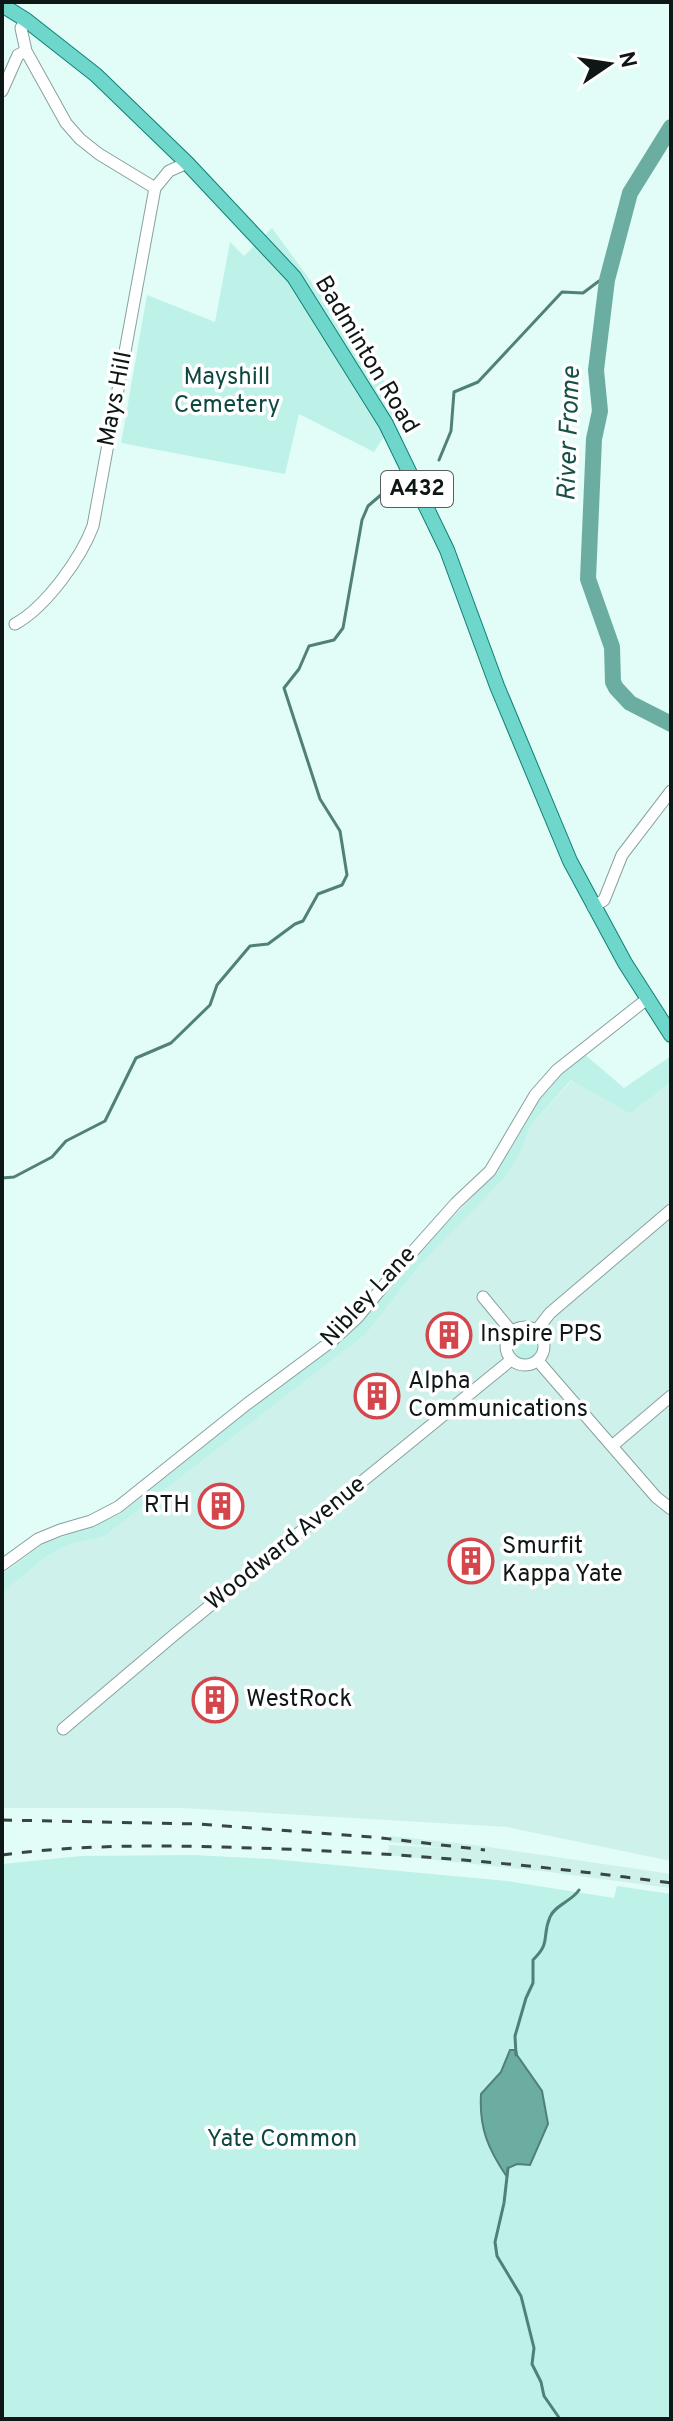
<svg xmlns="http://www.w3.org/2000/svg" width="673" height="2421" font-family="Overpass,sans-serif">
<rect width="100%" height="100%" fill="#e2fcf7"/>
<path fill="#cef1eb" d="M 572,1080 L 630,1114 L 671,1082 L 671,1861 L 507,1827 L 182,1808 L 2,1808 L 2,1593 L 47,1556 L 68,1545 L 105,1536 L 366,1334 L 420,1265 L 519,1156 L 531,1125 Z
M 390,1836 L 475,1845 L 671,1874 L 671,1888 L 541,1871 L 388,1855 L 389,1845 L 444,1848 L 389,1842 Z"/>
<path fill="#bef2e9" d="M 272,228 L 403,407 L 374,452 L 299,414 L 285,474 L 121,443 L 147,295 L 215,322 L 230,242 L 244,256 Z
M 583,1053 L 624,1088 L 671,1056 L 671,1082 L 630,1114 L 571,1080 L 531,1125 L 519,1156 L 503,1179 L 420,1265 L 366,1334 L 105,1536 L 68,1545 L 47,1556 L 2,1593 L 2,1574 L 44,1543 L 93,1526 L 120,1514 L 252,1408 L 338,1343 L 362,1321 L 413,1258 L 498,1170 L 535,1105 L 565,1065 Z
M511 1347a14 14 0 1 1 28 0a14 14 0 1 1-28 0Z
M 193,1855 L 271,1859 L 507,1881 L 614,1898 L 617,1886 L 671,1894 L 671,2419 L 8,2419 L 2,2415 L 2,1864 L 81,1856 Z"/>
<path fill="#6cada2" stroke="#508078" stroke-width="2" d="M 510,2050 L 516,2050 L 517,2055 L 542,2091 L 548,2124 L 530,2165 L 517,2164 L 508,2168 L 507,2177 C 488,2149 479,2128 481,2094 L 501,2072 Z"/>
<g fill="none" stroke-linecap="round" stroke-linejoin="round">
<path stroke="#508078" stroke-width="3" d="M 439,460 L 451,431 L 454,392 L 478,382 L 562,292 L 583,293 L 599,281 L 607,280
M 2,1178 L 14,1177 L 52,1157 L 66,1141 L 105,1121 L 136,1058 L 171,1043 L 210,1005 L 217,985 L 250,946 L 268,944 L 295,924 L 303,921 L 318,894 L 342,885 L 347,875 L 340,831 L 320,799 L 284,688 L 299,669 L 309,646 L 334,640 L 343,628 L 362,520 L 368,506 L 396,482
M 516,2055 L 515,2036 L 526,1998 L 533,1983 L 533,1960 C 552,1941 541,1938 550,1917 C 555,1905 572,1901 579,1890
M 508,2168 L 504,2203 L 495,2242 L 497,2256 L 521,2296 L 534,2348 L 532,2364 L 541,2382 L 544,2396 L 560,2419"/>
<path stroke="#6cada2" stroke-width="16" d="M 671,127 L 630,193 L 607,280 L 596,370 L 600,411 L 594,439 L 588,579 L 612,647 L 613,682 L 616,688 L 630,703 L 671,724"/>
<g stroke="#89a19d" stroke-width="13">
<path id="minor" d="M 26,20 L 21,28 L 26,51 L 66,123 L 80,139 L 99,154 L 155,188
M 2,91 L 18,55 L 26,51
M 15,624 C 46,607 81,558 93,526 L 155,188 L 169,171 L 187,163
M 593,907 L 604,900 L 622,855 L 671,791
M 483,1297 L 512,1332
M506 1346a19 19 0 1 1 38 0a19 19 0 1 1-38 0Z
M 536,1331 L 550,1313 L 671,1210
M 538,1361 L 656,1497 L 671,1509
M 612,1446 L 671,1396
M 2,1565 L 38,1539 L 60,1530 L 91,1521 L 118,1507 L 247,1404 L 333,1340 L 357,1318 L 399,1267 L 456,1203 L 490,1171 L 535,1095 L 557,1070 L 647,999
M 63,1729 L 174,1635 L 511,1360"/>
</g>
<g stroke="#0e8175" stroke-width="16">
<path id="major" d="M 2,5 L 26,20 L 96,75 L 187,163 L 294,277 L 386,424 L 447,550 L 497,686 L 570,861 L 625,963 L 671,1035"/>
</g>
<use href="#minor" stroke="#fff" stroke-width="11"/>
<use href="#major" stroke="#6ed6cb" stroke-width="14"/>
<path stroke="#394543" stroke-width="3" stroke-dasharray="10 10" stroke-linecap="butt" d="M 2,1820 L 199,1824 L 373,1837 L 485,1850
M 2,1855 C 85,1844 168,1845 252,1848 C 392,1852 532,1864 671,1883"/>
</g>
<defs>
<g id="building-ring" transform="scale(2.3)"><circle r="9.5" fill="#fff" stroke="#d5454c" stroke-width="1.5"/><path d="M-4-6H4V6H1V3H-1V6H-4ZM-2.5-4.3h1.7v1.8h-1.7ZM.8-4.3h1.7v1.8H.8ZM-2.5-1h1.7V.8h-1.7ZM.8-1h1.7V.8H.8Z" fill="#d5454c"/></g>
</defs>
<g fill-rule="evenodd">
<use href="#building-ring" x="449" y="1335"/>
<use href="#building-ring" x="377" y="1396"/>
<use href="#building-ring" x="221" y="1506"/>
<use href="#building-ring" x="471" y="1561"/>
<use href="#building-ring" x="215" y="1700"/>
</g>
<g text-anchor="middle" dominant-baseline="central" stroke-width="7" stroke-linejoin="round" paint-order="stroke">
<rect fill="#fff" stroke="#565d5c" stroke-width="2" x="381" y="471" width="72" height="36" rx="6"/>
<g font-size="22" font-weight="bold" fill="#0e1716">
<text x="417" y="489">A432</text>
</g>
<g font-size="24" fill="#0e1716" stroke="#fff">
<text transform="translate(366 355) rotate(59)">Badminton Road</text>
<text transform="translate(116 399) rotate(-79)">Mays Hill</text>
<text transform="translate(369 1297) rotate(-47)">Nibley Lane</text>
<text transform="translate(286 1544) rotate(-39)">Woodward Avenue</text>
</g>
<g font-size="24" fill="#0d4841" stroke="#fff">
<text x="227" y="378">Mayshill<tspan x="227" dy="28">Cemetery</tspan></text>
<text x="282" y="2140">Yate Common</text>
</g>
<g font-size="24" fill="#0e1716" stroke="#fff" text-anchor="start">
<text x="480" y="1335">Inspire PPS</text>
<text x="408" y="1382">Alpha<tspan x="408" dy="28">Communications</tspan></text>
<text x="190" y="1506" text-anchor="end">RTH</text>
<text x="502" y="1547">Smurfit<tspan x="502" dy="28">Kappa Yate</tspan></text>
<text x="246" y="1700">WestRock</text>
</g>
<g font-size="26" font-style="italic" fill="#185048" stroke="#fff">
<text transform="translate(570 434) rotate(-88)">River Frome</text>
</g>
</g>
<rect width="673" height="2421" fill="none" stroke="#0e1716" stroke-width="8"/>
<g transform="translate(609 64) rotate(77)" stroke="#ffffff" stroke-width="6" paint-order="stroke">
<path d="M0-6L14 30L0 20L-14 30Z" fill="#0e1716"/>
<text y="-12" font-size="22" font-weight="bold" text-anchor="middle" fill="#0e1716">N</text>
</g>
</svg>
